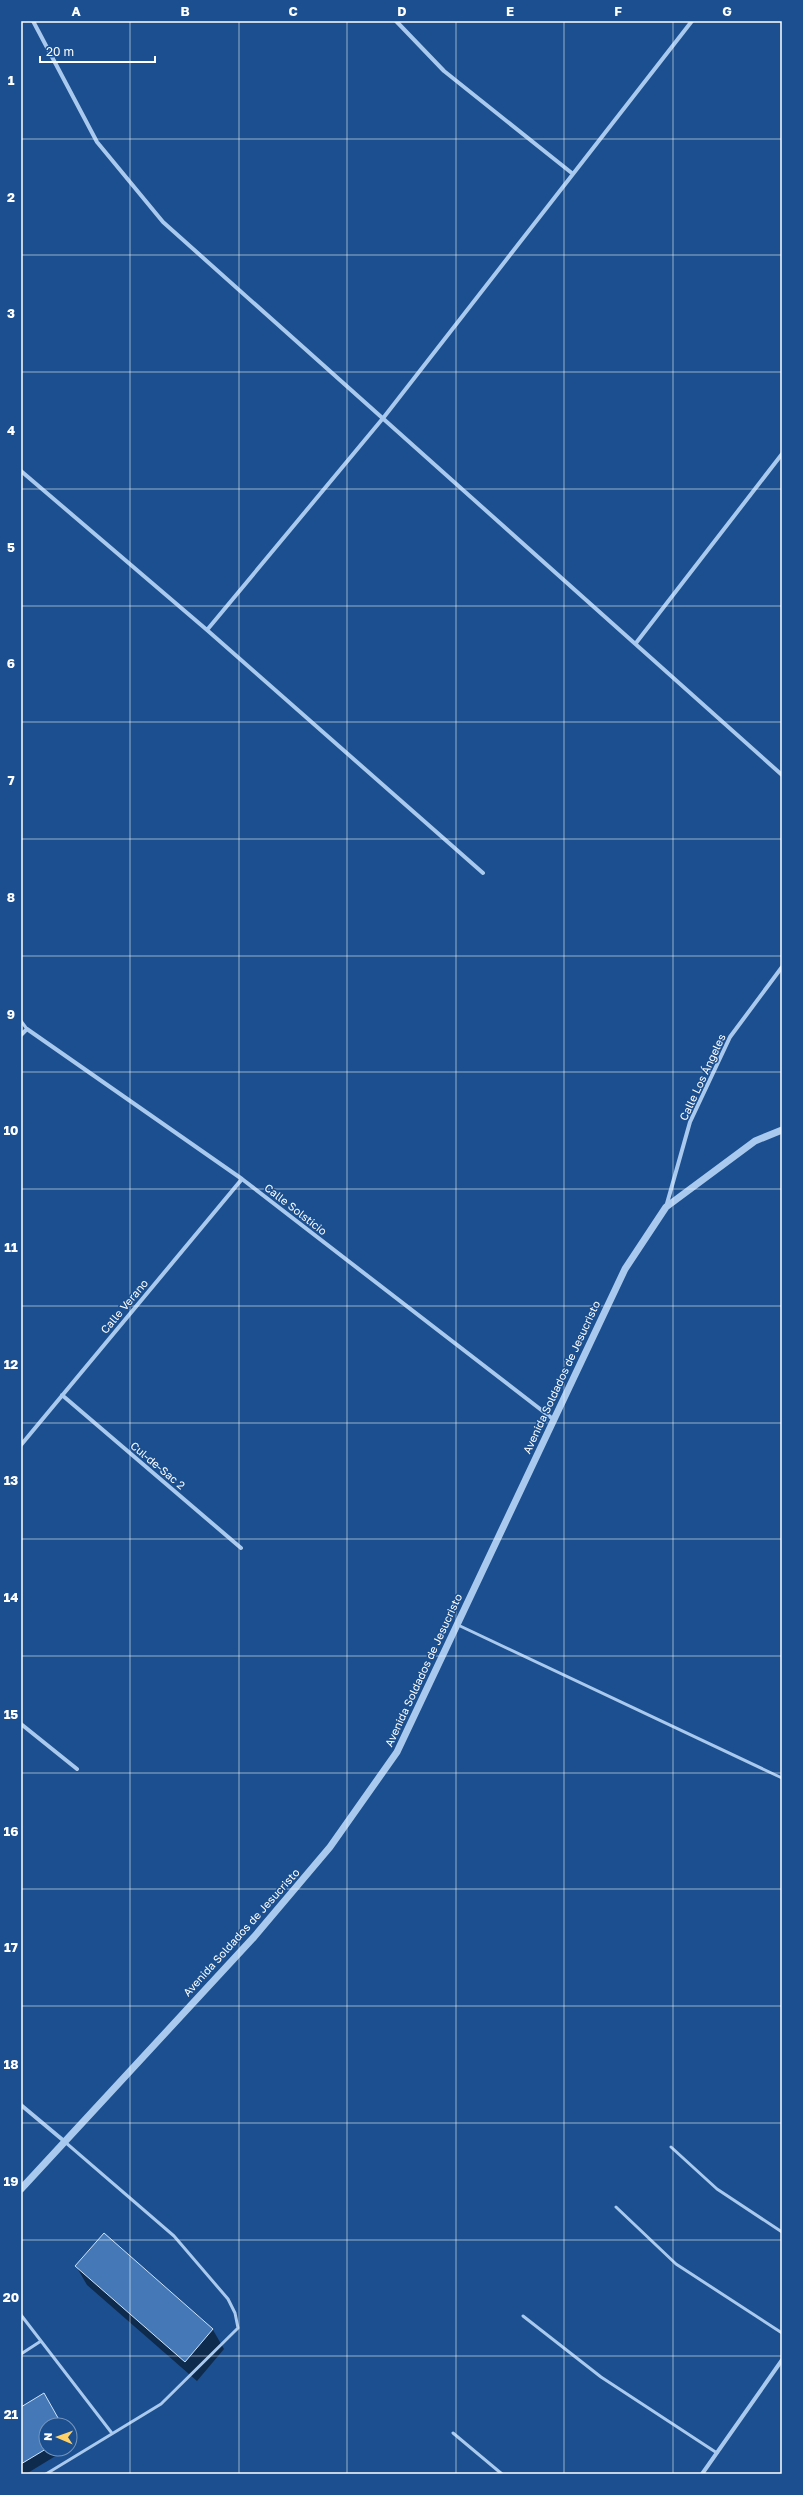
<svg xmlns="http://www.w3.org/2000/svg" width="803" height="2495" font-family="'Golos Text',sans-serif">
<rect width="100%" height="100%" fill="#1b4f8f"/>
<path fill="#0007" d="M 104,2234 L 213,2330 L 224,2349 L 197,2381 L 87,2285 L 76,2266 Z
M 21,2408 L 61,2425 L 46,2425 L 46,2449 L 67,2449 L 26,2474 L 21,2474 Z
M 70,2440 L 73,2446 L 70,2447 Z"/>
<path fill="#4478b7" stroke="#cfe3fa" d="M 104,2233 L 213,2329 L 185,2362 L 75,2266 Z
M 44,2393 L 62,2425 L 46,2425 L 46,2449 L 21,2464 L 21,2407 Z"/>
<g fill="none" stroke-linecap="round" stroke-linejoin="round">
<path stroke="#a9c9ee" stroke-width="3" d="M 21,1021 L 27,1029
M 458,1625 L 782,1778
M 671,2147 L 717,2189 L 782,2232
M 616,2207 L 676,2264 L 782,2333
M 21,2315 L 111,2432
M 523,2316 L 601,2377 L 717,2453
M 21,2354 L 41,2341
M 453,2433 L 502,2474
M 46,2474 L 161,2404 L 238,2328 L 235,2313 L 228,2299 L 174,2236 L 65,2142"/>
<path stroke="#a9c9ee" stroke-width="4" d="M 33,21 L 97,142 L 163,222 L 782,775
M 396,21 L 444,71 L 573,174
M 21,471 L 207,630 L 483,873
M 207,630 L 384,417 L 692,21
M 636,643 L 782,454
M 21,1035 L 27,1029 L 242,1179 L 553,1419
M 666,1207 L 690,1122 L 730,1037 L 782,967
M 62,1395 L 241,1548
M 21,1445 L 242,1179
M 21,1724 L 77,1769
M 21,2105 L 64,2141
M 702,2474 L 782,2360"/>
<path stroke="#a9c9ee" stroke-width="7" d="M 21,2189 L 254,1937 L 330,1847 L 397,1752 L 625,1269 L 666,1207 L 755,1141 L 782,1130"/>
</g>
<path fill="none" stroke="#fff" stroke-width="1" stroke-opacity="0.55" d="M 130,21 L 130,2474M 239,21 L 239,2474M 347,21 L 347,2474M 456,21 L 456,2474M 564,21 L 564,2474M 673,21 L 673,2474M 21,139 L 782,139M 21,255 L 782,255M 21,372 L 782,372M 21,489 L 782,489M 21,606 L 782,606M 21,722 L 782,722M 21,839 L 782,839M 21,956 L 782,956M 21,1072 L 782,1072M 21,1189 L 782,1189M 21,1306 L 782,1306M 21,1423 L 782,1423M 21,1539 L 782,1539M 21,1656 L 782,1656M 21,1773 L 782,1773M 21,1889 L 782,1889M 21,2006 L 782,2006M 21,2123 L 782,2123M 21,2240 L 782,2240M 21,2356 L 782,2356"/>
<g text-anchor="middle" dominant-baseline="central" stroke-width="3" stroke-linejoin="round" paint-order="stroke">
<g font-size="11" fill="#fff" stroke="#1b4f8f">
<text transform="translate(702 1077) rotate(-65)">Calle Los Ángeles</text>
<text transform="translate(296 1209) rotate(38)">Calle Solsticio</text>
<text transform="translate(124 1306) rotate(-50)">Calle Verano</text>
<text transform="translate(561 1377) rotate(-65)">Avenida Soldados de Jesucristo</text>
<text transform="translate(158 1465) rotate(40)">Cul-de-Sac 2</text>
<text transform="translate(423 1670) rotate(-65)">Avenida Soldados de Jesucristo</text>
<text transform="translate(241 1932) rotate(-48)">Avenida Soldados de Jesucristo</text>
</g>
</g>
<rect width="803" height="2495" fill="none" stroke="#1b4f8f" stroke-width="44"/>
<g transform="translate(58 2437) rotate(272)"><circle r="19" fill="#1b4f8f" stroke="#7695bc"/>
<path d="M0-3L7 15L0 10L-7 15Z" fill="#ffd166"/>
<text y="-6" font-size="11" font-weight="bold" text-anchor="middle" fill="#ffffff">N</text>
</g>
<path d="M40 56v6h115v-6" fill="none" stroke="#ffffff" stroke-width="2"/>
<text x="46" y="56" font-size="12" fill="#ffffff" stroke="#1b4f8f" stroke-width="3" paint-order="stroke">20 m</text>
<rect x="22" y="22" width="759" height="2451" fill="none" stroke="#fff" stroke-width="1.5"/>
<g font-size="13" text-anchor="middle" font-weight="bold" fill="#fff">
<text x="76" y="16">A</text>
<text x="185" y="16">B</text>
<text x="293" y="16">C</text>
<text x="402" y="16">D</text>
<text x="510" y="16">E</text>
<text x="618" y="16">F</text>
<text x="727" y="16">G</text>
<text x="11" y="85">1</text>
<text x="11" y="202">2</text>
<text x="11" y="318">3</text>
<text x="11" y="435">4</text>
<text x="11" y="552">5</text>
<text x="11" y="668">6</text>
<text x="11" y="785">7</text>
<text x="11" y="902">8</text>
<text x="11" y="1019">9</text>
<text x="11" y="1135">10</text>
<text x="11" y="1252">11</text>
<text x="11" y="1369">12</text>
<text x="11" y="1485">13</text>
<text x="11" y="1602">14</text>
<text x="11" y="1719">15</text>
<text x="11" y="1836">16</text>
<text x="11" y="1952">17</text>
<text x="11" y="2069">18</text>
<text x="11" y="2186">19</text>
<text x="11" y="2302">20</text>
<text x="11" y="2419">21</text>
</g>
</svg>
